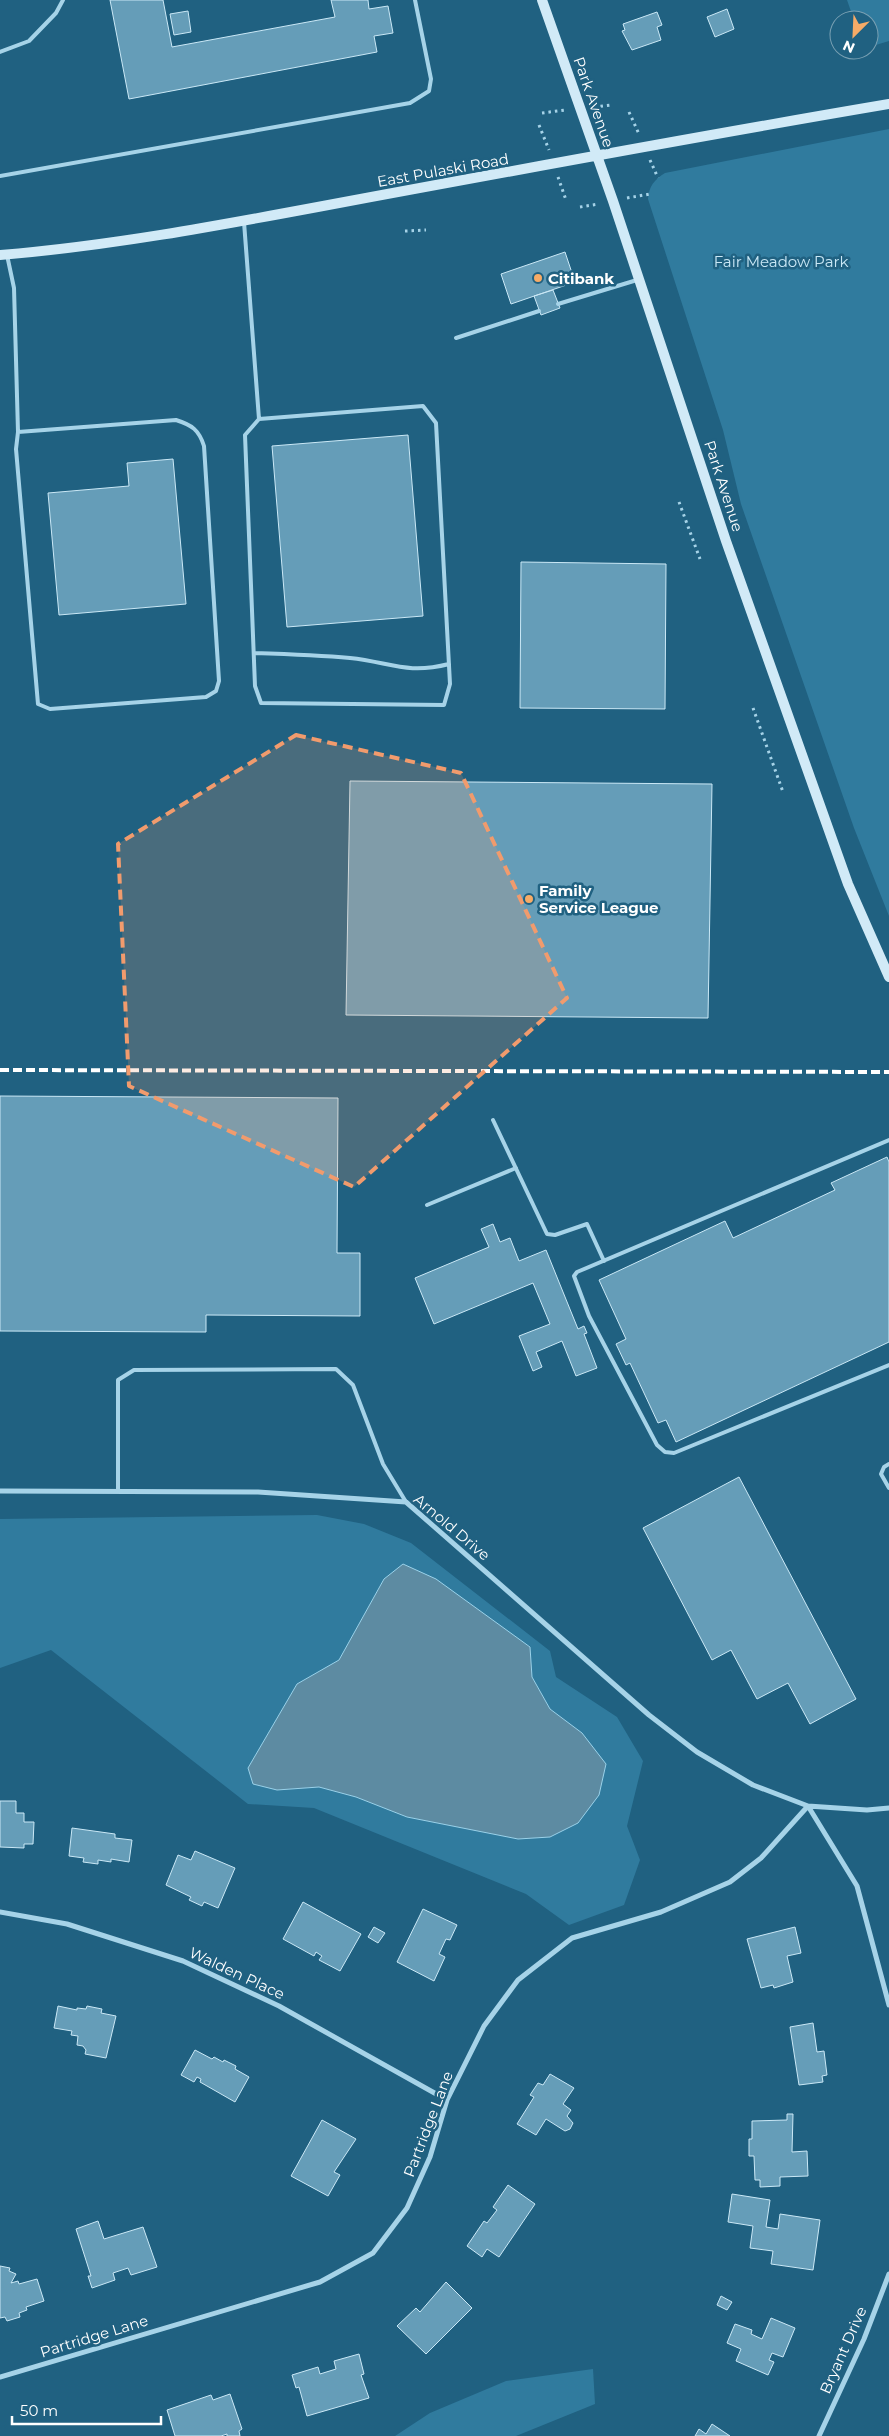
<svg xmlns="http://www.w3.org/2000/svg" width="889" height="2436" font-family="Montserrat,sans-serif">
<rect width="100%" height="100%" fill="#206181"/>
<path fill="#307b9e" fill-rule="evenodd" d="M 847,0 L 889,0 L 889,41 L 869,47 L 869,20 L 854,20 Z
M 889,129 L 889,916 L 854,828 L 741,504 L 723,430 L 648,199 C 649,186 654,180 665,173 Z
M 317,1515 L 364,1524 L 411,1543 L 550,1651 L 556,1677 L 617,1717 L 643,1761 L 627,1826 L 640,1860 L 624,1905 L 569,1925 L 526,1894 L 314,1808 L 248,1804 L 51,1650 L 0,1668 L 0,1519 ZM 384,1579 L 530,1646 L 532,1677 L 550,1709 L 582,1733 L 578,1823 L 550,1837 L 518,1839 L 407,1817 L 356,1797 L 319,1787 L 277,1790 L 253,1784 L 248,1768 L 297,1684 L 339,1661 Z
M 593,2369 L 595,2404 L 516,2436 L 395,2436 L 430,2413 L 506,2381 Z"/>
<path fill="#5d8ba2" stroke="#9ad2ea" d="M 403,1564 L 436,1579 L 530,1647 L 532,1677 L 550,1709 L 582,1733 L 606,1764 L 599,1795 L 578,1823 L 550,1837 L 518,1839 L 407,1817 L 356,1797 L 319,1787 L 277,1790 L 253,1784 L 248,1768 L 297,1684 L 339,1660 L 384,1579 Z"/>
<path fill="#659db8" stroke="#cae8f6" d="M 110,0 L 163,0 L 172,47 L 335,17 L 331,0 L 368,0 L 369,9 L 388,6 L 393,33 L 374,36 L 377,52 L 129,99 Z
M 727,9 L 734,29 L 715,37 L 707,17 Z
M 188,11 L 191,32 L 174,35 L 170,14 Z
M 657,12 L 662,25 L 657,27 L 661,40 L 632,50 L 622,31 L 625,30 L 623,24 Z
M 565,252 L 575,282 L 511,304 L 501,274 Z
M 553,290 L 560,308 L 541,315 L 534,296 Z
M 408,435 L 423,616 L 287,627 L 272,446 Z
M 173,459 L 186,604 L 59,615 L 48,493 L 129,486 L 127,463 Z
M 521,562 L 666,564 L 665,709 L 520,708 Z
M 350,781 L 712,784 L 708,1018 L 346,1015 Z
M 0,1096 L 338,1098 L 337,1253 L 360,1253 L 360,1316 L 206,1315 L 206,1332 L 0,1331 Z
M 887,1157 L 889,1162 L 889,1342 L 676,1442 L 666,1420 L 658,1423 L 630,1363 L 626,1365 L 616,1344 L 626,1339 L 599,1280 L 725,1221 L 733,1238 L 835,1190 L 831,1183 Z
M 493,1224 L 500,1242 L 510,1238 L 519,1261 L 546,1250 L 578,1329 L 584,1326 L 587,1333 L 584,1334 L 597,1368 L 576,1376 L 562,1341 L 536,1352 L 542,1367 L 533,1371 L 519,1336 L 550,1324 L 533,1283 L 434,1324 L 415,1278 L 489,1247 L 481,1229 Z
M 739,1477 L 856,1699 L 810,1724 L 788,1683 L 757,1699 L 731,1650 L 712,1660 L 643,1528 Z
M 0,1801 L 16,1801 L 16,1813 L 24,1813 L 24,1822 L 34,1822 L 33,1844 L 24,1844 L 24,1848 L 0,1847 Z
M 72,1828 L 115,1834 L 115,1838 L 132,1840 L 129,1862 L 111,1859 L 111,1862 L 98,1860 L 98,1864 L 83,1862 L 84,1858 L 69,1856 Z
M 195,1851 L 235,1868 L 218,1908 L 204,1902 L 202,1906 L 189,1900 L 191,1897 L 166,1885 L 178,1855 L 191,1860 Z
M 303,1902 L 361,1934 L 340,1971 L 319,1960 L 322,1956 L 316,1952 L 314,1956 L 283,1939 Z
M 423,1909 L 457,1925 L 450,1940 L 446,1939 L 439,1954 L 445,1957 L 434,1981 L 397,1962 Z
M 374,1927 L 385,1933 L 378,1943 L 368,1937 Z
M 795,1927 L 801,1953 L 787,1956 L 793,1982 L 774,1988 L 773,1985 L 761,1988 L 747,1939 Z
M 58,2006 L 77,2010 L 77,2008 L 86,2009 L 87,2006 L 102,2009 L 101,2013 L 116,2016 L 106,2058 L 85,2054 L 86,2050 L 83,2046 L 77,2045 L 78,2036 L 71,2035 L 72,2031 L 54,2028 Z
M 813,2023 L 817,2052 L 824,2051 L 827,2075 L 822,2076 L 823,2082 L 799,2085 L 790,2027 Z
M 195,2050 L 212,2059 L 214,2057 L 223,2062 L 224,2060 L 236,2066 L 235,2069 L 249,2077 L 235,2102 L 200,2082 L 201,2079 L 197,2077 L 194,2082 L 181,2075 Z
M 550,2074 L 574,2088 L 563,2104 L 571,2110 L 567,2116 L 573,2123 L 570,2129 L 565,2131 L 546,2119 L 536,2135 L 517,2124 L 534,2097 L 530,2095 L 538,2083 L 543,2085 Z
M 787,2114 L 793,2114 L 792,2152 L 807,2151 L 808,2176 L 780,2177 L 780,2186 L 760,2187 L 760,2180 L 755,2180 L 754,2156 L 749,2156 L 749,2139 L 752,2139 L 752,2121 L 787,2120 Z
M 322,2120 L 356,2139 L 334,2172 L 340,2175 L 328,2196 L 291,2176 Z
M 508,2185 L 535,2204 L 499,2257 L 487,2249 L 482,2257 L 467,2246 L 484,2221 L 487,2223 L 497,2210 L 493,2207 Z
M 732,2194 L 770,2200 L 766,2227 L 778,2229 L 780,2214 L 820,2220 L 813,2270 L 771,2264 L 773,2251 L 750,2248 L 753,2226 L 728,2222 Z
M 98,2221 L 104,2239 L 143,2227 L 157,2267 L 131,2275 L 128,2268 L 113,2273 L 115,2280 L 92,2288 L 88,2276 L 91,2276 L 76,2229 Z
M 0,2266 L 10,2268 L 9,2271 L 16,2274 L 11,2283 L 18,2281 L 19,2284 L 37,2279 L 44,2301 L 26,2307 L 27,2310 L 19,2313 L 20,2317 L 7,2321 L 5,2317 L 0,2318 Z
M 446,2282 L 472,2308 L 426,2354 L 397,2326 L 416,2308 L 420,2312 Z
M 721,2296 L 732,2302 L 727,2310 L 717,2305 Z
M 771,2318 L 795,2328 L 783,2357 L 772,2353 L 769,2360 L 774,2362 L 768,2375 L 736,2361 L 741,2349 L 727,2343 L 735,2324 L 752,2330 L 751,2334 L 762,2339 Z
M 359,2354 L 364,2374 L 361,2375 L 369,2398 L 307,2416 L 299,2387 L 296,2388 L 292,2375 L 318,2367 L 320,2374 L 336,2369 L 334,2361 Z
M 230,2394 L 242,2429 L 239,2431 L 240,2436 L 227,2436 L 227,2434 L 221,2436 L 175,2436 L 167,2410 L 211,2395 L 213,2400 Z
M 712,2424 L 730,2436 L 695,2436 L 699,2429 L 706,2434 Z"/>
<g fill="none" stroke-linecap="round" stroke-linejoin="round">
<path stroke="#a6d3e8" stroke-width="3" stroke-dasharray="2.5 4" stroke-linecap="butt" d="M 594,107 L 611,105
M 629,112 L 639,134
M 542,113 L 565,110
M 539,125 L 549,150
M 650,160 L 658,178
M 558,177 L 566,200
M 627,198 L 650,194
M 580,207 L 599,204
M 405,231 L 426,230
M 679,502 L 700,559
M 753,708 L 783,792"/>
<path stroke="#a6d3e8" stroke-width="4" d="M 0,52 L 29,41 L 56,13 L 63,0
M 0,176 L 410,103 L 429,91 L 431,79 L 415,0
M 244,222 L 259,419 L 245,435 L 255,686 L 261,703 L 444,705 L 450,684 L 436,423 L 423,406 L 259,419
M 7,255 L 14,288 L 18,432 L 16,449 L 38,704 L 50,709 L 206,697 L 216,691 L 219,681 L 204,446 C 199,430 192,425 176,420 L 18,432
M 558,304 L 637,280
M 456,338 L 539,311
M 254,653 C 286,654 318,655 350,658 C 390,662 406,675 449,664
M 493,1120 L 547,1234 L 555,1235 L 587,1224 L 604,1261
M 889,1140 L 577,1272 L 574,1276 L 589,1316 L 657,1445 L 665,1452 L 674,1453 L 889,1365
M 427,1205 L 516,1168
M 889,1464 L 884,1467 L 881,1474 L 889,1488
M 118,1491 L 118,1380 L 134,1370 L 336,1369 L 353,1385 L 383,1464 L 406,1502"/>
<path stroke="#a6d3e8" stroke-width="5" d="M 0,1491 L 258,1492 L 406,1502 L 649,1715 L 697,1752 L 753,1785 L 808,1806 L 857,1886 L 889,2005
M 0,1912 L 67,1924 L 183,1961 L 279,2006 L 447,2100
M 0,2377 L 320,2282 L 373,2253 L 407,2208 L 430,2157 L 447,2100 L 484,2026 L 518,1980 L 572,1938 L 661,1912 L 730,1882 L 761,1858 L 808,1806 L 867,1810 L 889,1808
M 819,2436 L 864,2339 L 889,2274"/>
<path stroke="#d1eaf7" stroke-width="10" d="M 542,0 L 613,201 L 726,541 L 848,884 L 889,977
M 0,255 C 109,246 216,226 323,206 C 511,171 700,136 889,104"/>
<path stroke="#fff" stroke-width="4" stroke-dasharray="9 4" stroke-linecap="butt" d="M 0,1070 L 889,1072"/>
</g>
<path fill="#f19b6d" fill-opacity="0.2" stroke="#f19b6d" stroke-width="4" stroke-dasharray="10 6" stroke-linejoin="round" d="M 296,735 L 461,773 L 567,998 L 354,1187 L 129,1086 L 118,844 Z"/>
<g fill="#f6ab67" stroke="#206181" stroke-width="2">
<circle cx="538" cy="278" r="5"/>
<circle cx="529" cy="899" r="5"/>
</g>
<g text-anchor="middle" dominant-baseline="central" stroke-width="5" stroke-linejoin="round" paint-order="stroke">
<g font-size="15" fill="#fff" stroke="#206181">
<text transform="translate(594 102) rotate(71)">Park Avenue</text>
<text transform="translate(443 170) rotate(-10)">East Pulaski Road</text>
<text transform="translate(724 486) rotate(72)">Park Avenue</text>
<text transform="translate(452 1527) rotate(40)">Arnold Drive</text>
<text transform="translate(237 1973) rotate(25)">Walden Place</text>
<text transform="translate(428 2124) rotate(-69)">Partridge Lane</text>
<text transform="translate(94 2336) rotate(-17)">Partridge Lane</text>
<text transform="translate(843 2350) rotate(-66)">Bryant Drive</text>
</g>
<g font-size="15" fill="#cae8f6" stroke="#206181">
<text x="781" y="261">Fair Meadow Park</text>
</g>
<g font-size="15" font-weight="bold" fill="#fff" stroke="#206181" text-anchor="start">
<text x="548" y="278">Citibank</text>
<text x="539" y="890">Family<tspan x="539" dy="17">Service League</tspan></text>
</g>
</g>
<g transform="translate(854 35) rotate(204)"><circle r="24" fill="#206181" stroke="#79a0b3"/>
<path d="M0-4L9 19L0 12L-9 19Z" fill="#f6ab67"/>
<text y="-8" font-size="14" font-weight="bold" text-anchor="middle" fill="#ffffff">N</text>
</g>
<path d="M12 2416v8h149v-8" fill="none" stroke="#ffffff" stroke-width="2.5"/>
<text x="20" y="2416" font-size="15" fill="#ffffff" stroke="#206181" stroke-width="4" paint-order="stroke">50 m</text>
</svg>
